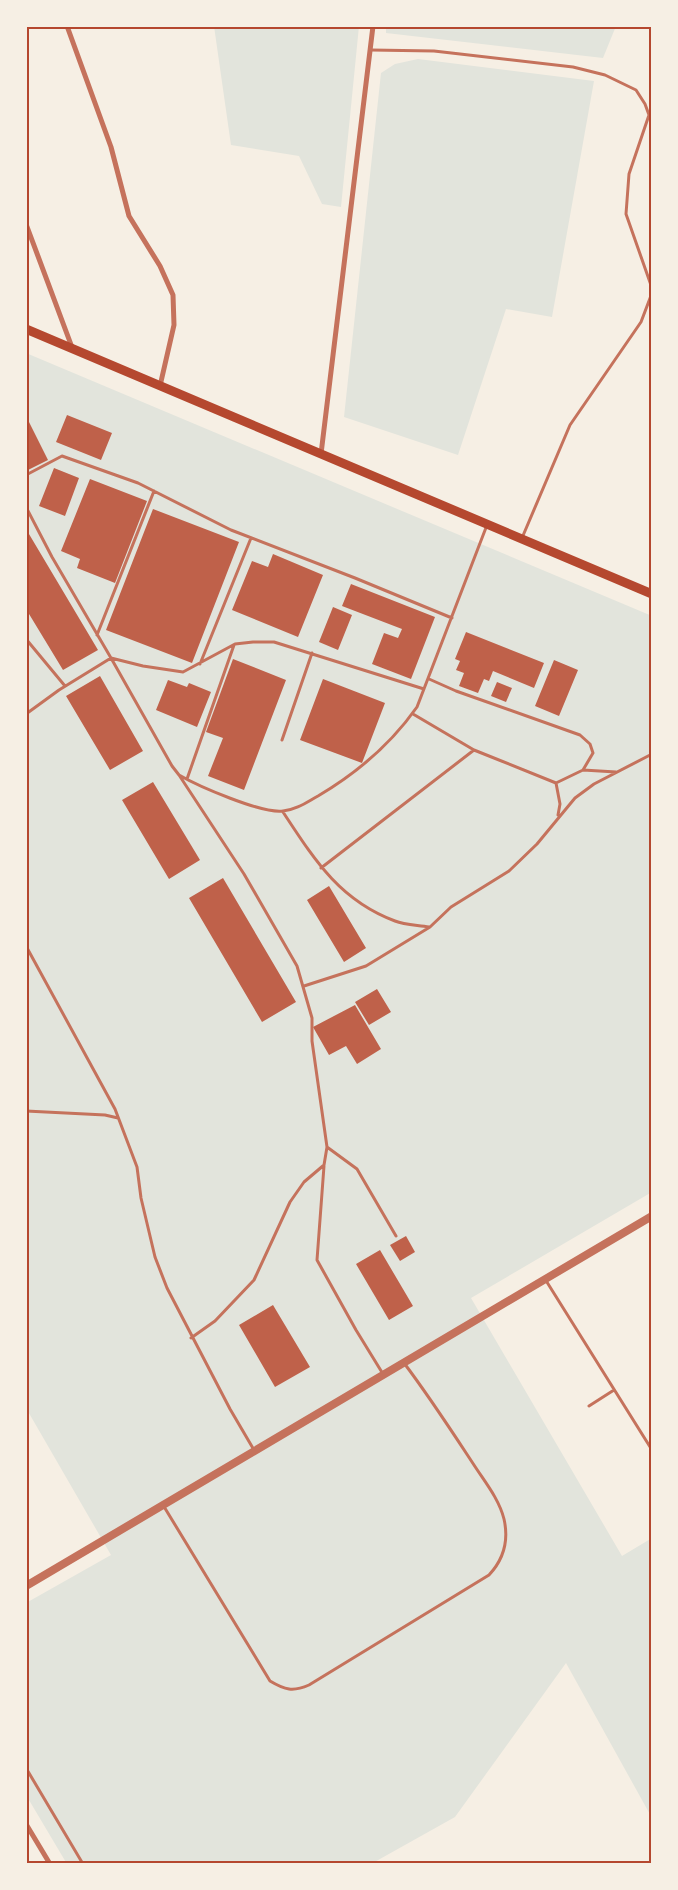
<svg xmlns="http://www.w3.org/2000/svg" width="678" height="1890" font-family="'Fira Sans',sans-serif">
<rect width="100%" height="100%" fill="#f6efe4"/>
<path fill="#e2e4dc" d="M 214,26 L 359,26 L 341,207 L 322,204 L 299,156 L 231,145 Z
M 386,26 L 616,26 L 603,58 L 386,33 Z
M 418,59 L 594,81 L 552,317 L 506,309 L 458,455 L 344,417 L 381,73 L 395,64 Z
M 26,353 L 652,616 L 652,1192 L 471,1298 L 622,1556 L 652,1538 L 652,1818 L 566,1663 L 455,1817 L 371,1864 L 67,1864 L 26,1795 L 26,1603 L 111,1555 L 26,1408 Z"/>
<path fill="#bf614a" d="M 67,415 L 112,433 L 101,460 L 56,442 Z
M 29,422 L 48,460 L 26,471 L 26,423 Z
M 54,468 L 79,478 L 65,516 L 39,506 Z
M 90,479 L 147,501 L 115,583 L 77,568 L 80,559 L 61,551 Z
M 153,509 L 239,542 L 192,663 L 106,630 Z
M 26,529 L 98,650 L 63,670 L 26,609 Z
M 273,554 L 323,575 L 298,637 L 232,610 L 252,561 L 268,567 Z
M 351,584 L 435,617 L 411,679 L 372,664 L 384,633 L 398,638 L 402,629 L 342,606 Z
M 333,607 L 352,615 L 338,650 L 319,642 Z
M 466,632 L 544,663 L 534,688 L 493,671 L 489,681 L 484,679 L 478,693 L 459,686 L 464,673 L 456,670 L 460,661 L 455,659 Z
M 233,659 L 286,680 L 244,790 L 208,776 L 223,738 L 206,732 Z
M 554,660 L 578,670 L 559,716 L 535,706 Z
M 100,676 L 143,751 L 110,770 L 66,696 Z
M 323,679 L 385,703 L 362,763 L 300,740 Z
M 168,680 L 187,687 L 189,683 L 211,692 L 197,727 L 156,710 Z
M 497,682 L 512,688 L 506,702 L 491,696 Z
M 153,782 L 200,860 L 169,879 L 122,800 Z
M 223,878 L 296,1002 L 262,1022 L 189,898 Z
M 329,886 L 366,948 L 344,962 L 307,900 Z
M 377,989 L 391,1012 L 369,1025 L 355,1002 Z
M 355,1005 L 381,1049 L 357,1064 L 346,1046 L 329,1055 L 313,1027 Z
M 406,1236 L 415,1252 L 400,1261 L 390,1245 Z
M 380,1250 L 413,1306 L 389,1320 L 356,1264 Z
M 273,1305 L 310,1367 L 275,1387 L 239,1325 Z"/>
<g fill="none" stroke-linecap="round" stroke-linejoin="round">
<path stroke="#c5725c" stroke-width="3" d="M 371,50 L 434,51 L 573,67 L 605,75 L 636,90 L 645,104 L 649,115 L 629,174 L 626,214 L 652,288
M 26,475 L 62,456 L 138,483 L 231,530 L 355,578 L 452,618
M 26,507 L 52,557 L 111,658 L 143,666 L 183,672 L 235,644 L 253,642 L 274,642 L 424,689
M 522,538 L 570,425 L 641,322 L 652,293
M 97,635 L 154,491
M 26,639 L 65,686
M 200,664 L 251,538
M 26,714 L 59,690 L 111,658 L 172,766 L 179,775 C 198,786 262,814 283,811 C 296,810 307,802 318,796 C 357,773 391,744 417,707 L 487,525
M 413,714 L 474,750 L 556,783 L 583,770 L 593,753 L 590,744 L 580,735 L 456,691 L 429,679
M 282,740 L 312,653
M 583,770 L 616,772
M 179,775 L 244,874 L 297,966 L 312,1018 L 312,1041 L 327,1147 L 324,1165 L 304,1182 L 290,1202 L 254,1280 L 215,1321 L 191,1338
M 187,779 L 234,645
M 556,783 L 560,804 L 558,815
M 283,812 C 314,859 339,900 395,921 C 405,925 418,925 429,927
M 321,868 L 474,750
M 26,946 L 115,1109 L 137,1167 L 141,1198 L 155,1257 L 167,1288 L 230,1409 L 254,1450
M 304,986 L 366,966 L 430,927 L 451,907 L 509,871 L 537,844 L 575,798 L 594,784 L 652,754
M 26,1111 L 105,1115 L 118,1118
M 327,1147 L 357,1169 L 396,1236
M 324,1166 L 317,1260 L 356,1330 L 383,1374
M 545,1279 L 652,1450
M 589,1406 L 614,1390
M 163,1505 L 270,1681 C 285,1690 293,1692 309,1685 L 489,1575 C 504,1559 509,1541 504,1519 C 499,1499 485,1482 474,1465 C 451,1430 429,1396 404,1363
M 26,1768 L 83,1864"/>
<path stroke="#c5725c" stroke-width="5" d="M 67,26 L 111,147 L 129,216 L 160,266 L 173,295 L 174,325 L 160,386
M 26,224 L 73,350
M 321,454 L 373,26
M 26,1824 L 50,1864"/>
<path stroke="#c5725c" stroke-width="8" d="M 26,1586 L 652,1216"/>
<path stroke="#b5482f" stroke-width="9" d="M 26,329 L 652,594"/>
</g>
<rect width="678" height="1890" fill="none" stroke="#f6efe4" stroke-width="55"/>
<rect x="28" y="28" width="622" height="1834" fill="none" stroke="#b5482f" stroke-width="2"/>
</svg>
